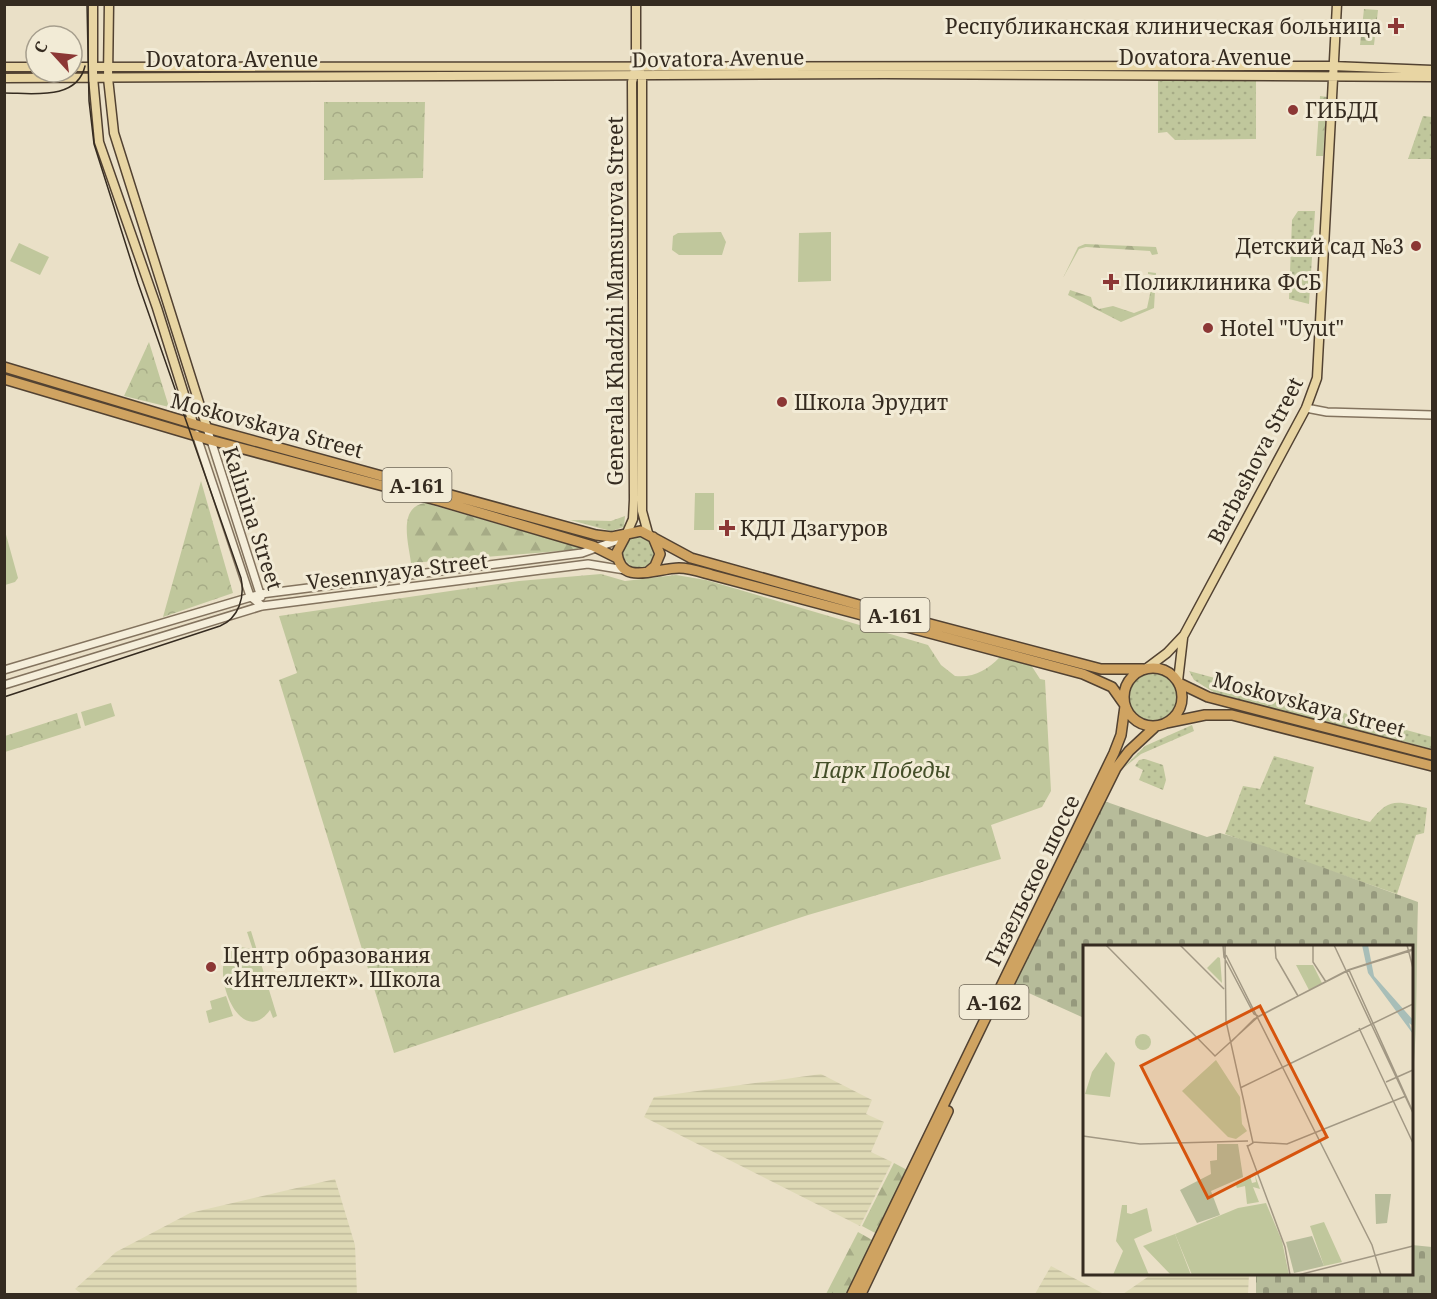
<svg xmlns="http://www.w3.org/2000/svg" width="1437" height="1299" font-family="'Noto Serif',serif">
<defs>
<pattern id="farmland-rules" width="6" height="5" patternUnits="userSpaceOnUse" patternTransform="scale(1.5)"><rect width="6" height="5" fill="#ded9b5"/><path d="M0 2.5h6" fill="none" stroke="#bfba9b"/></pattern>
<pattern id="grass-dots" width="8" height="8" patternUnits="userSpaceOnUse" patternTransform="scale(1.5)"><rect width="8" height="8" fill="#c0c79c"/><path d="M2 2h.1M6 6h.1" fill="none" stroke="#a6ab86" stroke-width="1.8" stroke-linecap="round"/></pattern>
<pattern id="forest-firs" width="22" height="20" patternUnits="userSpaceOnUse" patternTransform="scale(1.5)"><rect width="22" height="20" fill="#c0c79c"/><path d="M5 1l3.5 6h-7zM16 11l3.5 6h-7z" fill="#a6ab86"/></pattern>
<pattern id="cemetery-stones" width="16" height="16" patternUnits="userSpaceOnUse" patternTransform="scale(1.5)"><rect width="16" height="16" fill="#b7bc9a"/><path d="M2 7V4a2 2 0 0 1 4 0v3zM10 15v-3a2 2 0 0 1 4 0v3z" fill="#96997d"/></pattern>
<pattern id="park-crowns" width="20" height="18" patternUnits="userSpaceOnUse" patternTransform="scale(1.5)"><rect width="20" height="18" fill="#c0c79c"/><path d="M2 6a3 3 0 1 1 6 0M12 15a3 3 0 1 1 6 0" fill="none" stroke="#a6ab86"/></pattern>
</defs>
<rect width="100%" height="100%" fill="#eae0c7"/>
<path fill="url(#farmland-rules)" d="M 821,1074 L 872,1100 L 866,1114 L 884,1122 L 871,1152 L 892,1162 L 860,1226 L 644,1117 L 654,1097 Z
M 335,1179 L 355,1245 L 357,1294 L 82,1294 L 75,1289 L 116,1252 L 190,1213 Z
M 1051,1266 L 1104,1294 L 1035,1294 Z
M 1152,1274 L 1249,1274 L 1248,1294 L 1123,1294 Z"/>
<path fill="url(#grass-dots)" d="M 1158,81 L 1256,81 L 1256,139 L 1175,140 L 1167,132 L 1158,133 Z
M 1423,116 L 1432,117 L 1432,159 L 1408,159 Z
M 1298,211 L 1315,211 L 1309,304 L 1289,299 L 1292,220 Z
M 625,516 L 624,527 L 611,531 L 570,520 L 611,521 Z
M623 552a16 16 0 1 1 32 0a16 16 0 1 1-32 0Z
M 1189,671 L 1432,737 L 1432,749 L 1215,693 L 1194,680 Z
M1129 697a24 24 0 1 1 48 0a24 24 0 1 1-48 0Z
M 1192,725 L 1194,731 L 1141,754 L 1122,769 L 1145,746 Z
M 1274,756 L 1314,767 L 1305,804 L 1370,822 C 1390,796 1397,802 1427,808 L 1424,833 L 1416,835 L 1397,894 L 1225,834 L 1243,786 L 1260,789 Z
M 1145,759 L 1163,765 L 1166,780 L 1163,790 L 1139,780 L 1143,770 L 1135,766 L 1139,760 Z"/>
<path fill="url(#forest-firs)" d="M 1364,9 L 1378,10 L 1374,45 L 1360,45 Z
M 1320,96 L 1327,97 L 1323,156 L 1316,156 Z
M 1085,244 L 1156,247 L 1158,254 L 1152,255 L 1150,251 L 1086,247 L 1079,249 L 1063,278 L 1078,247 Z
M 1148,272 L 1156,273 L 1154,308 L 1121,322 L 1068,295 L 1070,290 L 1091,297 L 1093,305 L 1099,309 L 1113,306 L 1134,313 L 1147,308 L 1154,275 L 1148,274 Z
M 425,503 L 585,549 L 411,563 C 409,545 397,507 425,503 Z
M 894,1163 L 909,1171 L 877,1234 L 862,1226 Z
M 858,1232 L 874,1241 L 847,1294 L 826,1294 Z"/>
<path fill="url(#cemetery-stones)" d="M 1104,801 L 1207,837 L 1220,833 L 1264,846 L 1418,902 C 1416,964 1418,1026 1412,1088 L 1412,946 L 1084,946 L 1084,1018 L 1013,986 Z
M 1412,1245 L 1432,1247 L 1432,1294 L 1256,1294 L 1256,1274 L 1412,1274 Z"/>
<path fill="url(#park-crowns)" d="M 324,102 L 425,102 L 423,178 L 324,180 Z
M 149,342 L 169,407 L 124,396 Z
M 201,481 L 233,593 L 163,617 Z
M 601,574 L 625,581 L 676,575 L 706,580 L 928,645 L 941,665 L 955,676 C 974,678 987,670 1000,657 L 1031,665 L 1040,679 L 1045,680 L 1051,791 L 1042,807 L 991,825 L 1001,859 L 808,915 L 394,1053 L 279,680 L 297,673 L 279,616 L 519,581 Z
M 77,713 L 81,728 L 5,752 L 5,736 Z"/>
<path fill="#c0c79c" d="M 721,232 L 726,242 L 722,255 L 679,255 L 672,250 L 673,236 L 678,233 Z
M 831,232 L 831,281 L 798,282 L 799,233 Z
M 19,243 L 49,257 L 40,275 L 10,261 Z
M 695,493 L 714,493 L 714,530 L 694,530 Z
M 5,531 L 18,578 L 15,582 L 5,585 Z
M 111,703 L 115,716 L 85,726 L 81,712 Z
M 251,931 L 277,1016 L 273,1018 L 270,1010 C 234,1061 194,927 253,950 L 247,932 Z
M 226,996 L 233,1016 L 209,1023 L 206,1011 L 212,1009 L 210,1001 Z"/>
<g fill="none" stroke-linecap="round" stroke-linejoin="round">
<g stroke="#83735e" stroke-width="10">
<path id="minor" d="M 1306,408 L 1327,412 L 1432,415
M 207,428 L 261,597
M 196,434 L 250,596 L 262,606
M 4,670 L 261,594 L 582,553 L 621,539
M 4,685 L 262,606 L 588,564 L 625,570"/>
</g>
<g stroke="#524232" stroke-width="11">
<path id="major" d="M 93,4 L 93,77 L 99,142 L 157,308 L 193,423
M 109,4 L 108,78 L 114,133 L 207,428
M 4,67 L 36,67
M 72,67 L 1332,66 L 1432,70
M 640,72 L 642,76 L 642,511 L 648,533
M 4,78 L 885,74 L 1432,77
M 626,535 L 633,519 L 634,500 L 632,82 L 636,66 L 636,4
M 1147,668 L 1167,653 L 1184,635 L 1306,408 L 1317,378 L 1337,4
M 1178,681 L 1183,638"/>
</g>
<g stroke="#524232" stroke-width="12">
<path id="highway" d="M 4,367 L 207,428 L 596,535 L 612,537 L 641,531 L 691,558 L 877,610 L 1101,669 L 1143,669
M 4,379 L 210,440 L 440,501 L 593,546 L 617,558
M 626,535 L 617,552 C 620,587 656,568 679,568 C 690,568 701,572 712,575 L 1083,674 L 1112,687 L 1124,704
M 649,571 L 655,566 L 660,554 L 653,537
M1124 697a29 29 0 1 1 58 0a29 29 0 1 1-58 0Z
M 1179,683 L 1208,697 L 1432,755
M 1166,723 L 1205,715 L 1232,715 L 1432,766
M 1007,988 L 1116,768 L 1129,751 L 1156,726
M 852,1294 L 1114,753 L 1121,735 L 1125,706
M 861,1294 L 948,1111"/>
</g>
<use href="#minor" stroke="#f5eeda" stroke-width="7"/>
<use href="#major" stroke="#e8d5a3" stroke-width="8"/>
<use href="#highway" stroke="#cfa361" stroke-width="9"/>
<path stroke="#352b20" stroke-width="1.5" d="M 4,93 C 32,93 77,101 85,66
M 4,697 L 220,626 C 239,618 245,597 241,578 L 138,283 L 94,144 L 89,101 L 87,4"/>
</g>
<g fill="#8c3735" stroke="#f2ebd6" stroke-width="2">
<path d="M1393 17h6v6h6v6h-6v6h-6v-6h-6v-6h6z"/>
<circle cx="1293" cy="110" r="6"/>
<circle cx="1416" cy="246" r="6"/>
<path d="M1108 273h6v6h6v6h-6v6h-6v-6h-6v-6h6z"/>
<circle cx="1208" cy="328" r="6"/>
<circle cx="782" cy="402" r="6"/>
<path d="M724 519h6v6h6v6h-6v6h-6v-6h-6v-6h6z"/>
<circle cx="211" cy="967" r="6"/>
</g>
<g text-anchor="middle" dominant-baseline="central" stroke-width="6" stroke-linejoin="round" paint-order="stroke">
<g fill="#f2ebd6" stroke="#6e6557" stroke-width="1.5">
<rect x="382.5" y="468" width="69" height="34" rx="4.5"/>
<rect x="860.5" y="598" width="69" height="34" rx="4.5"/>
<rect x="959.5" y="985" width="69" height="34" rx="4.5"/>
</g>
<g font-size="20" font-weight="bold" fill="#352b20">
<text x="417" y="485">А-161</text>
<text x="895" y="615">А-161</text>
<text x="994" y="1002">А-162</text>
</g>
<g font-size="21" fill="#352b20" stroke="#f2ebd6" text-anchor="start">
<text x="1382" y="26" text-anchor="end">Республиканская клиническая больница</text>
<text x="1305" y="110">ГИБДД</text>
<text x="1404" y="246" text-anchor="end">Детский сад №3</text>
<text x="1124" y="282">Поликлиника ФСБ</text>
<text x="1220" y="328">Hotel "Uyut"</text>
<text x="794" y="402">Школа Эрудит</text>
<text x="740" y="528">КДЛ Дзагуров</text>
<text x="223" y="955">Центр образования<tspan x="223" dy="24">«Интеллект». Школа</tspan></text>
</g>
<g font-size="21" fill="#352b20" stroke="#f2ebd6">
<text x="1205" y="57">Dovatora Avenue</text>
<text transform="translate(718 58) rotate(-1)">Dovatora Avenue</text>
<text x="232" y="59">Dovatora Avenue</text>
<text transform="translate(615 301) rotate(-90)">Generala Khadzhi Mamsurova Street</text>
<text transform="translate(267 425) rotate(15)">Moskovskaya Street</text>
<text transform="translate(1255 460) rotate(-63)">Barbashova Street</text>
<text transform="translate(253 518) rotate(72)">Kalinina Street</text>
<text transform="translate(397 571) rotate(-7)">Vesennyaya Street</text>
<text transform="translate(1309 704) rotate(15)">Moskovskaya Street</text>
<text transform="translate(1032 880) rotate(-64)">Гизельское шоссе</text>
</g>
<g font-size="21" font-style="italic" fill="#454f29" stroke="#f2ebd6">
<text x="882" y="770">Парк Победы</text>
</g>
</g>
<g transform="translate(1083 945)">
<rect width="330" height="330" fill="#eae0c7"/>
<path d="M 23,107 L 32,118 L 27,152 L 2,149 L 9,127 ZM 172,230 L 177,244 L 170,242 L 176,257 L 164,259 L 162,241 L 154,243 L 152,238 L 167,231 L 169,238 L 173,237 ZM 39,260 L 44,260 L 44,268 L 48,269 L 64,263 L 69,286 L 51,294 L 66,330 L 30,330 L 40,306 L 33,296 ZM 241,277 L 259,317 L 241,321 L 227,281 ZM 92,289 L 108,330 L 88,330 L 60,301 Z" fill="#c0c79c"/>
<path d="M 134,199 L 155,199 L 160,232 L 128,246 L 137,270 L 114,278 L 97,245 L 128,229 L 127,216 L 134,215 ZM 292,249 L 308,249 L 304,278 L 293,279 ZM 229,291 L 241,321 L 211,328 L 203,297 Z" fill="#b7bc9a"/>
<path d="M 135,12 L 137,13 L 139,38 L 124,23 ZM 213,20 L 230,20 L 239,38 L 226,45 ZM 133,115 L 157,152 L 159,179 L 164,186 L 153,194 L 145,192 L 99,146 Z" fill="#c0c79c"/>
<path d="M 183,258 L 199,296 L 206,330 L 109,330 L 92,289 L 155,263 Z" fill="#c0c79c"/>
<path d="M52 97a8 8 0 1 1 16 0a8 8 0 1 1-16 0Z" fill="#c0c79c"/>
<path d="M 279,0 L 285,0 L 291,31 L 330,75 L 330,81 L 326,78 L 330,89 L 285,28 Z" fill="#a8beb8"/>
<path fill="none" stroke="#a29884" stroke-width="1.5" d="M 23,0 L 132,111 L 176,71 L 266,25 L 330,5M 97,0 L 141,44M 140,0 L 141,12 L 171,69 L 175,71M 142,0 L 143,76 L 170,198 L 165,201M 192,0 L 193,13 L 215,51M 230,0 L 230,17 L 243,37M 251,0 L 330,168M 324,0 L 330,23M 143,10 L 289,300 L 298,330M 266,25 L 330,167M 276,83 L 330,198M 147,98 L 171,74 L 265,25 L 330,4M 303,137 L 330,125M 157,143 L 330,59M 0,191 L 57,199 L 165,196M 169,197 L 204,199 L 323,151M 164,200 L 202,302 L 207,330M 215,330 L 330,301"/>
<path fill="#d6540e" fill-opacity="0.15" stroke="#d6540e" stroke-width="3" d="M 177,61 L 244,192 L 125,253 L 58,121 Z"/>
<rect width="330" height="330" fill="none" stroke="#352b20" stroke-width="3"/>
</g>
<rect width="1437" height="1299" fill="none" stroke="#352b20" stroke-width="12"/>
<g transform="translate(54 54) rotate(297)"><circle r="28" fill="#f2ebd6" stroke="#a69e8d" stroke-width="1.5"/>
<path d="M0-4.5L10 22L0 15L-10 22Z" fill="#8c3735"/>
<text y="-9" font-size="16" font-weight="bold" text-anchor="middle" fill="#352b20">С</text>
</g>
</svg>
